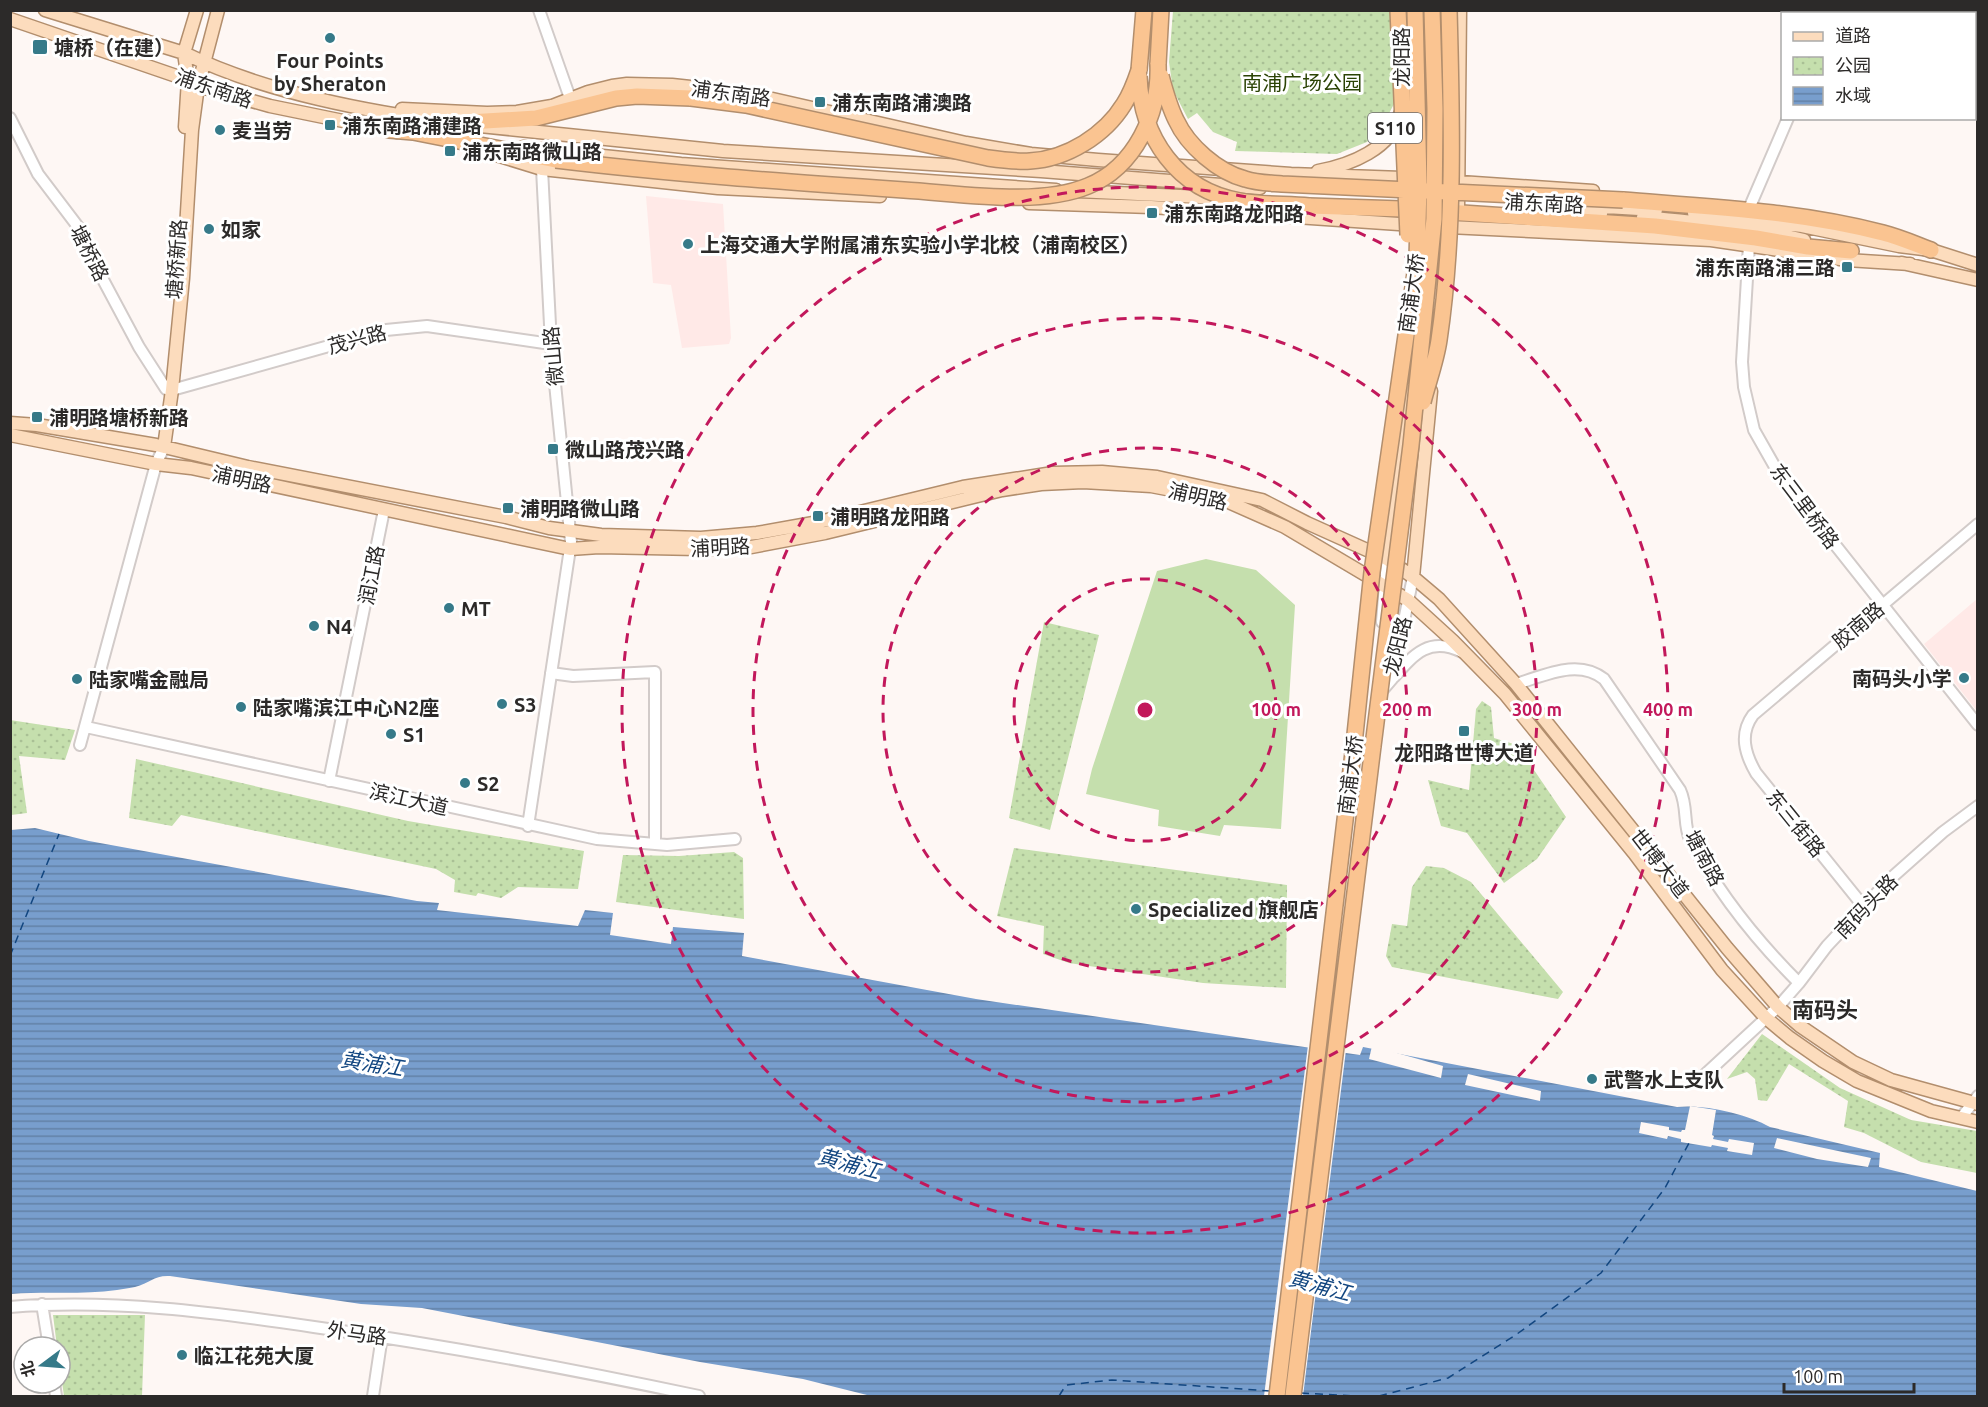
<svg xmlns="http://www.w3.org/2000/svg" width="1988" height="1407" font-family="Ubuntu,'Noto Sans SC',sans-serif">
<defs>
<pattern id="park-dots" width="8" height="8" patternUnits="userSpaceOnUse" patternTransform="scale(1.5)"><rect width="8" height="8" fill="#c5dfad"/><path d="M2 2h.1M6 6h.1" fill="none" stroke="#a9c095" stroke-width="1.8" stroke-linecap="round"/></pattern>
<pattern id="water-rules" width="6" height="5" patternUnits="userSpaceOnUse" patternTransform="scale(1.5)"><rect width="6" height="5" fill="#789ecd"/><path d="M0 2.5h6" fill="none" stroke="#6381a6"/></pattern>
</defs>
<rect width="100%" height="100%" fill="#fef7f4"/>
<path fill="#ffe9e7" d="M 1940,11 L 1977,11 L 1977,110 L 1974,102 L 1974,14 L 1941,13 Z
M 646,196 L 723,204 L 731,338 L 729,344 L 682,348 L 671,285 L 653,283 Z
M 1977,599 L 1977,711 L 1924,644 Z"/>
<path fill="#c5dfad" d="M 1206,559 L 1256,570 L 1295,605 L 1281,829 L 1224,825 L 1220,836 L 1158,826 L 1159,810 L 1086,794 L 1092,769 L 1157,571 Z"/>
<path fill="url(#park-dots)" d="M 1173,11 L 1392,11 L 1395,102 L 1384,123 L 1367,142 L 1337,154 L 1235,151 L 1237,142 L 1213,132 L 1197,113 L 1188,119 L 1173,90 L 1169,62 Z
M 1044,622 L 1099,635 L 1050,830 L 1009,818 Z
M 1482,701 L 1491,707 L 1494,738 L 1517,745 L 1566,817 L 1537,859 L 1504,883 L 1467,833 L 1441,826 L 1428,780 L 1469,790 L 1476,709 Z
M 10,720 L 75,730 L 65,760 L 19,756 L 27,813 L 11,815 Z
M 136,759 L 408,821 L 584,851 L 578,889 L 518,887 L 501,898 L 478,893 L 476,896 L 454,892 L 455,880 L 436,869 L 181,815 L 172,826 L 129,818 Z
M 1014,848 L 1287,885 L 1286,988 L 1203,983 L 1069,963 L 1043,954 L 1044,926 L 997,916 Z
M 734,852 L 743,858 L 744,919 L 616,902 L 623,855 L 679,856 Z
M 1426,866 L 1444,868 L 1471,882 L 1563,992 L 1558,999 L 1392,967 L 1386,956 L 1392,924 L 1407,926 L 1412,887 Z
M 1762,1034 L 1840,1088 L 1911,1120 L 1977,1131 L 1977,1173 L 1921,1162 L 1864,1133 L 1844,1127 L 1848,1101 L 1789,1064 L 1767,1101 L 1758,1100 L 1755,1079 L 1747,1072 L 1727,1079 Z
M 53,1315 L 145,1315 L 142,1396 L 64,1396 L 60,1368 L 60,1347 L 57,1347 Z"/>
<path fill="url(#water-rules)" d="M 35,828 L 89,841 L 417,901 L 439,903 L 437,910 L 578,926 L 585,910 L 613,913 L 610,935 L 671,944 L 673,927 L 744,933 L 742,956 L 976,999 L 1360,1055 L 1363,1047 L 1677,1107 C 1704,1104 1747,1114 1770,1127 L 1880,1153 L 1879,1167 L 1977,1191 L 1977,1396 L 871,1396 L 803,1379 L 700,1362 L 422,1308 L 361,1304 L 170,1276 C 154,1275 150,1283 135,1287 C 130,1288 123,1289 117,1290 C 82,1295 46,1291 11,1294 L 11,830 Z"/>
<path fill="#fef7f4" d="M 1308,1045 L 1346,1050 L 1303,1396 L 1264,1396 Z
M 1372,1046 L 1443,1066 L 1441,1078 L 1369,1059 Z
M 1468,1074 L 1541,1091 L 1540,1101 L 1465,1085 Z
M 1690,1106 L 1716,1110 L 1712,1135 L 1714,1136 L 1713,1139 L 1728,1142 L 1729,1139 L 1754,1143 L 1752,1155 L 1727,1151 L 1728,1148 L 1712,1145 L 1711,1147 L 1681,1142 L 1681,1139 L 1668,1136 L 1667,1139 L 1639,1133 L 1641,1122 L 1669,1127 L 1669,1130 L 1681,1132 L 1682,1130 L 1685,1130 Z
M 1777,1138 L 1871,1158 L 1868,1167 L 1817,1159 L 1774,1148 Z"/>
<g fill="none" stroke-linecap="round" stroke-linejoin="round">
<path stroke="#124680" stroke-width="1.5" stroke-dasharray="8 6" stroke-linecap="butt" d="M 10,956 L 59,834
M 1301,1393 L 1355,1396
M 1059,1396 L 1066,1385 L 1112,1380 L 1270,1391
M 1379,1396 L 1448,1378 L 1517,1334 L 1601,1273 L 1665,1188 L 1689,1143"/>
<g stroke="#d2cbc9" stroke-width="14">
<path id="minor" d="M 539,10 L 570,98
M 1835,14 L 1836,10
M 10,118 L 38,174 L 79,228 L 100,274 L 139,347 L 166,389 L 172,390 L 386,330 L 427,326 L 551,344
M 1751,204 L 1788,118
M 1749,245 L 1742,362 L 1744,387 L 1754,430 L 1779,474 L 1978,725
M 1382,622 L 1387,559
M 551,673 L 573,676 L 655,672 L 655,844
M 1394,677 C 1414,654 1430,636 1462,652
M 1516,684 C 1544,676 1578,658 1604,679 L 1680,790 C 1688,807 1683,825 1690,839 C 1718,893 1757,941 1799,983
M 1380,693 L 1392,679 L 1413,577
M 86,727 L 597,839 L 667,845 L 735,839
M 80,745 L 156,464 L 164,447
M 329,781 L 384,510
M 528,826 L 571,542 L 551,344 L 542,169
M 1864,907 L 1756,773 C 1745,754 1739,734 1753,715 L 1978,524
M 1697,1082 L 1778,1007 L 1799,983 L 1827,946 L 1889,880 L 1943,832 L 1978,806
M 1961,1118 L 1978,1096
M 42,1304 L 49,1347
M 10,1307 C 113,1299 213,1312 314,1327 C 443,1345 572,1369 699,1396
M 54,1383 L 56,1396
M 373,1396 L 382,1336"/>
</g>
<g stroke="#b28e6d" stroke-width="15">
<path id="major" d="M 45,10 L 184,53 C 265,93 370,112 459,124
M 10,19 L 188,80 L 198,86 L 270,106 L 397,132
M 402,109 L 487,113 L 517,112 L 552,106 L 588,92 L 612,86 L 627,84 L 672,85 L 746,93 L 966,143 L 1031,154 L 1098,160 L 1291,174 L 1402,178 L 1593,191
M 480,126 L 723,151 L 1041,171 L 1260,188
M 185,127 L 188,80 L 184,53 L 197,10
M 523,147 L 554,151 L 681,164 L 1056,190
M 493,154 L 542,169 L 718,188 L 880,196
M 1318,171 C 1350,165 1392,149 1400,114
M 1076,191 L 1221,198
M 1029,203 L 1151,207 L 1428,226 L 1711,240 L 1847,260 L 1910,264
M 1589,206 L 1656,210
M 1458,208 L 1460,10
M 1532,210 L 1601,214
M 1694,213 L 1802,226 L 1899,246 L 1931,250 L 1978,265
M 1643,217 C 1697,222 1751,227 1804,240
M 1902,263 L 1978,280
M 10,423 L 37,425 L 156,445 L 248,467 L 506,517 L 549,528 L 601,535 L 701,538 L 757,533 L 819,522 L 963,487 L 1053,473 L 1102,472 L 1157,477 L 1262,500 L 1307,523 L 1387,559 L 1413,577 L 1439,599 L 1516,684 L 1727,948 L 1778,1007 L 1800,1026 L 1853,1062 L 1891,1080 L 1978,1104
M 10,435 L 156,464 L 191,468 L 570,549 L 599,547 L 698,549 L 746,548 L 825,533 L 1002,490 L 1041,484 L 1083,482 L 1151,486 L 1224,500 L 1285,527 L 1408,600 L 1453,641 L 1505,694 L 1634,853 L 1722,970 L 1766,1018 L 1790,1038 L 1823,1061 L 1857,1081 L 1931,1111 L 1978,1122
M 164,447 L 172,390 L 183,278 L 192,130 L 198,86 L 218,10
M 1387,559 L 1395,475 L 1414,343
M 1413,577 L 1431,391"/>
</g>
<g stroke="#b28e6d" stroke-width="18">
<path id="highway" d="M 1158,64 L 1161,10
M 1139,70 L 1144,10
M 452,123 L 536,118 L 616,98 L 637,96 L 691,98
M 389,130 L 413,132 L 556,160
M 1623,200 C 1710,207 1798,211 1883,233 C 1899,237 1915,244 1931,250
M 1309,206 L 1402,209 L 1655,226 L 1756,238 L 1808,247 L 1851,251
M 1277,1396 L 1354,744
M 1293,1396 L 1373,746"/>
</g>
<use href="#minor" stroke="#fff" stroke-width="10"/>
<use href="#major" stroke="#fcdcbd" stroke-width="12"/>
<use href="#highway" stroke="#fac491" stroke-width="15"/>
<g stroke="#b28e6d" stroke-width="18" stroke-linecap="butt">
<path id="highway-bridge" d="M 1398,10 L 1408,235
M 1139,76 C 1141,137 1177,190 1240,201 C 1262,205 1286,204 1309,206
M 1161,76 C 1165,91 1169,106 1176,120 C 1188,146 1218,172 1245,179 C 1257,183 1270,183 1282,184 L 1623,200
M 691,98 L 746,105 L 988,158 C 1002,160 1016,162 1030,161 C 1067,159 1105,135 1124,104 C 1131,93 1135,82 1139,70
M 556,160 C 672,174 788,182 904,190 C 958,193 1038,207 1088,186 C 1135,167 1160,113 1158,64
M 1423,402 C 1428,382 1436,361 1439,340 C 1455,231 1452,120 1449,10
M 1354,744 L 1372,572 L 1417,259 L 1419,185 L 1415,10
M 1373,746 L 1411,445 L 1434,219 L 1435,109 L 1432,10"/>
</g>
<use href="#highway-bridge" stroke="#fac491" stroke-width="15"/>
</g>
<g fill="none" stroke="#c2185b" stroke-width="3" stroke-dasharray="10 8">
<circle cx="1145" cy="710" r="131"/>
<circle cx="1145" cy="710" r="262"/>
<circle cx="1145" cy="710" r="392"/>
<circle cx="1145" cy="710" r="523"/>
</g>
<g fill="#367a89" stroke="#fff" stroke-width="2">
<circle cx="330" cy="38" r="6"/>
<rect x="32" y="39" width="16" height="16" rx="3"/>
<rect x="814" y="96" width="12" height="12" rx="3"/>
<rect x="324" y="119" width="12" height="12" rx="3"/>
<circle cx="220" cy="130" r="6"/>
<rect x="444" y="145" width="12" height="12" rx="3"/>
<rect x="1146" y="207" width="12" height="12" rx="3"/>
<circle cx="209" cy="229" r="6"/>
<circle cx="688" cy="244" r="6"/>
<rect x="1841" y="261" width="12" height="12" rx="3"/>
<rect x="31" y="411" width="12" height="12" rx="3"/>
<rect x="547" y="443" width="12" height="12" rx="3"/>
<rect x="502" y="502" width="12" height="12" rx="3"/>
<rect x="812" y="510" width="12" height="12" rx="3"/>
<circle cx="449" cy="608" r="6"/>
<circle cx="314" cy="626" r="6"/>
<circle cx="1964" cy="678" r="6"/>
<circle cx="77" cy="679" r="6"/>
<circle cx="502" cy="704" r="6"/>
<circle cx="241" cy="707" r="6"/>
<rect x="1458" y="725" width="12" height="12" rx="3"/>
<circle cx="391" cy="734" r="6"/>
<circle cx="465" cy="783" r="6"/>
<circle cx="1136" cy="909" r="6"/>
<circle cx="1592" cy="1079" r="6"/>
<circle cx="182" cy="1355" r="6"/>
</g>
<g text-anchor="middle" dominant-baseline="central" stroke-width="6" stroke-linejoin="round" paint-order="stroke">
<rect fill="#fff" stroke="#6b6a69" stroke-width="1.5" x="1368" y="113" width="54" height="30" rx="4.5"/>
<g font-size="18" font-weight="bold" fill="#2c2a29">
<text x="1395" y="128">S110</text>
</g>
<g font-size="20" font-weight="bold" fill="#2c2a29" stroke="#fff" text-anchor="start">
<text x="54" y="47">塘桥（在建）</text>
<text x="330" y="60" text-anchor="middle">Four Points<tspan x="330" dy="23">by Sheraton</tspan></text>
<text x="832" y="102">浦东南路浦澳路</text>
<text x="342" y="125">浦东南路浦建路</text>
<text x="232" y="130">麦当劳</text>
<text x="462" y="151">浦东南路微山路</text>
<text x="1164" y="213">浦东南路龙阳路</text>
<text x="221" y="229">如家</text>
<text x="700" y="244">上海交通大学附属浦东实验小学北校（浦南校区）</text>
<text x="1835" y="267" text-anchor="end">浦东南路浦三路</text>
<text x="49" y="417">浦明路塘桥新路</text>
<text x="565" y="449">微山路茂兴路</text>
<text x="520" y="508">浦明路微山路</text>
<text x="830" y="516">浦明路龙阳路</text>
<text x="461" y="608">MT</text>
<text x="326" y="626">N4</text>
<text x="1952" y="678" text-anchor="end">南码头小学</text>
<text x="89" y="679">陆家嘴金融局</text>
<text x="514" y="704">S3</text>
<text x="253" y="707">陆家嘴滨江中心N2座</text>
<text x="403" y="734">S1</text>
<text x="1464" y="752" text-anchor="middle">龙阳路世博大道</text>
<text x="477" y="783">S2</text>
<text x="1148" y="909">Specialized 旗舰店</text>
<text x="1604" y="1079">武警水上支队</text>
<text x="194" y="1355">临江花苑大厦</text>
</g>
<g font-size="20" fill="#2c2a29" stroke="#fff">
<text transform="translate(1401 57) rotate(-90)">龙阳路</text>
<text transform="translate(214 88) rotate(19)">浦东南路</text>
<text transform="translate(731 93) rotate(8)">浦东南路</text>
<text transform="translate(1544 203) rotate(3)">浦东南路</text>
<text transform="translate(90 253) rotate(63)">塘桥路</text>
<text transform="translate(176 259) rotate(-86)">塘桥新路</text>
<text transform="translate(1411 293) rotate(-82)">南浦大桥</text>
<text transform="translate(357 339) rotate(-15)">茂兴路</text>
<text transform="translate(553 356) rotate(-95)">微山路</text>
<text transform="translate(242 479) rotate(12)">浦明路</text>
<text transform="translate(1198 496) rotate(13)">浦明路</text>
<text transform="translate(1805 506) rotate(53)">东三里桥路</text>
<text transform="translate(720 547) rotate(-3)">浦明路</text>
<text transform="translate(371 575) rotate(-79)">润江路</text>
<text transform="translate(1858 625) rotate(-40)">胶南路</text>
<text transform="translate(1397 646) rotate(-76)">龙阳路</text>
<text transform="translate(1350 775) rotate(-83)">南浦大桥</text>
<text transform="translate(409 799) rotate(13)">滨江大道</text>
<text transform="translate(1796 823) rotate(51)">东三街路</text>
<text transform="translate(1705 858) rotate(62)">塘南路</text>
<text transform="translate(1660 863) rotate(52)">世博大道</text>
<text transform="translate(1866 906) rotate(-46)">南码头路</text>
<text transform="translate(357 1333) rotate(8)">外马路</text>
</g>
<g font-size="20" fill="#2b4305" stroke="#fff">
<text x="1302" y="82">南浦广场公园</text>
</g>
<g font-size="21" font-style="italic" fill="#124680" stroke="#fff">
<text transform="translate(372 1063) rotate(9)">黄浦江</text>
<text transform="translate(849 1163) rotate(15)">黄浦江</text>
<text transform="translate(1320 1285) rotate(15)">黄浦江</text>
</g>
<g font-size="22" font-weight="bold" fill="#2c2a29" stroke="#fff">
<text x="1825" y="1009">南码头</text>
</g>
</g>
<circle cx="1145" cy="710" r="9" fill="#c2185b" stroke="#fff" stroke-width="3"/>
<g font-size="18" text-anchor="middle" font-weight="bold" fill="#c2185b" stroke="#fff" stroke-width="6" stroke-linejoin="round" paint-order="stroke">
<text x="1276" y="716">100 m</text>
<text x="1407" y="716">200 m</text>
<text x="1537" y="716">300 m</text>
<text x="1668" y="716">400 m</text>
</g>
<rect width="1988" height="1407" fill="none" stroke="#2c2a29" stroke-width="24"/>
<rect x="1781" y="12" width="195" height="108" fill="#ffffff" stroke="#abaaa9" stroke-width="1.5"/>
<rect x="1793" y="32" width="30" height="9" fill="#fcdcbd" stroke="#abaaa9" stroke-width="1.5"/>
<text x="1835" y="42" font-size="18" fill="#2c2a29">道路</text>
<rect x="1793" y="57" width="30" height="18" fill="url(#park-dots)" stroke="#abaaa9" stroke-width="1.5"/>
<text x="1835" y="72" font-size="18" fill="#2c2a29">公园</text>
<rect x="1793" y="87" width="30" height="18" fill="url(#water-rules)" stroke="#abaaa9" stroke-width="1.5"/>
<text x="1835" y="102" font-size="18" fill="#2c2a29">水域</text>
<g transform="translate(42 1365) rotate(254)"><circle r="28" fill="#ffffff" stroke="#abaaa9" stroke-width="1.5"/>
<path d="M0-4.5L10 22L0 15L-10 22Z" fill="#367a89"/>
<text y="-9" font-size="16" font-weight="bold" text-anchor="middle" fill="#2c2a29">北</text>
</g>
<path d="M1784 1383v9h130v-9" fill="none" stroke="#2c2a29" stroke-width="3"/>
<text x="1793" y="1383" font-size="18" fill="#2c2a29" stroke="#ffffff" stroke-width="4.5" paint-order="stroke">100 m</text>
</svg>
